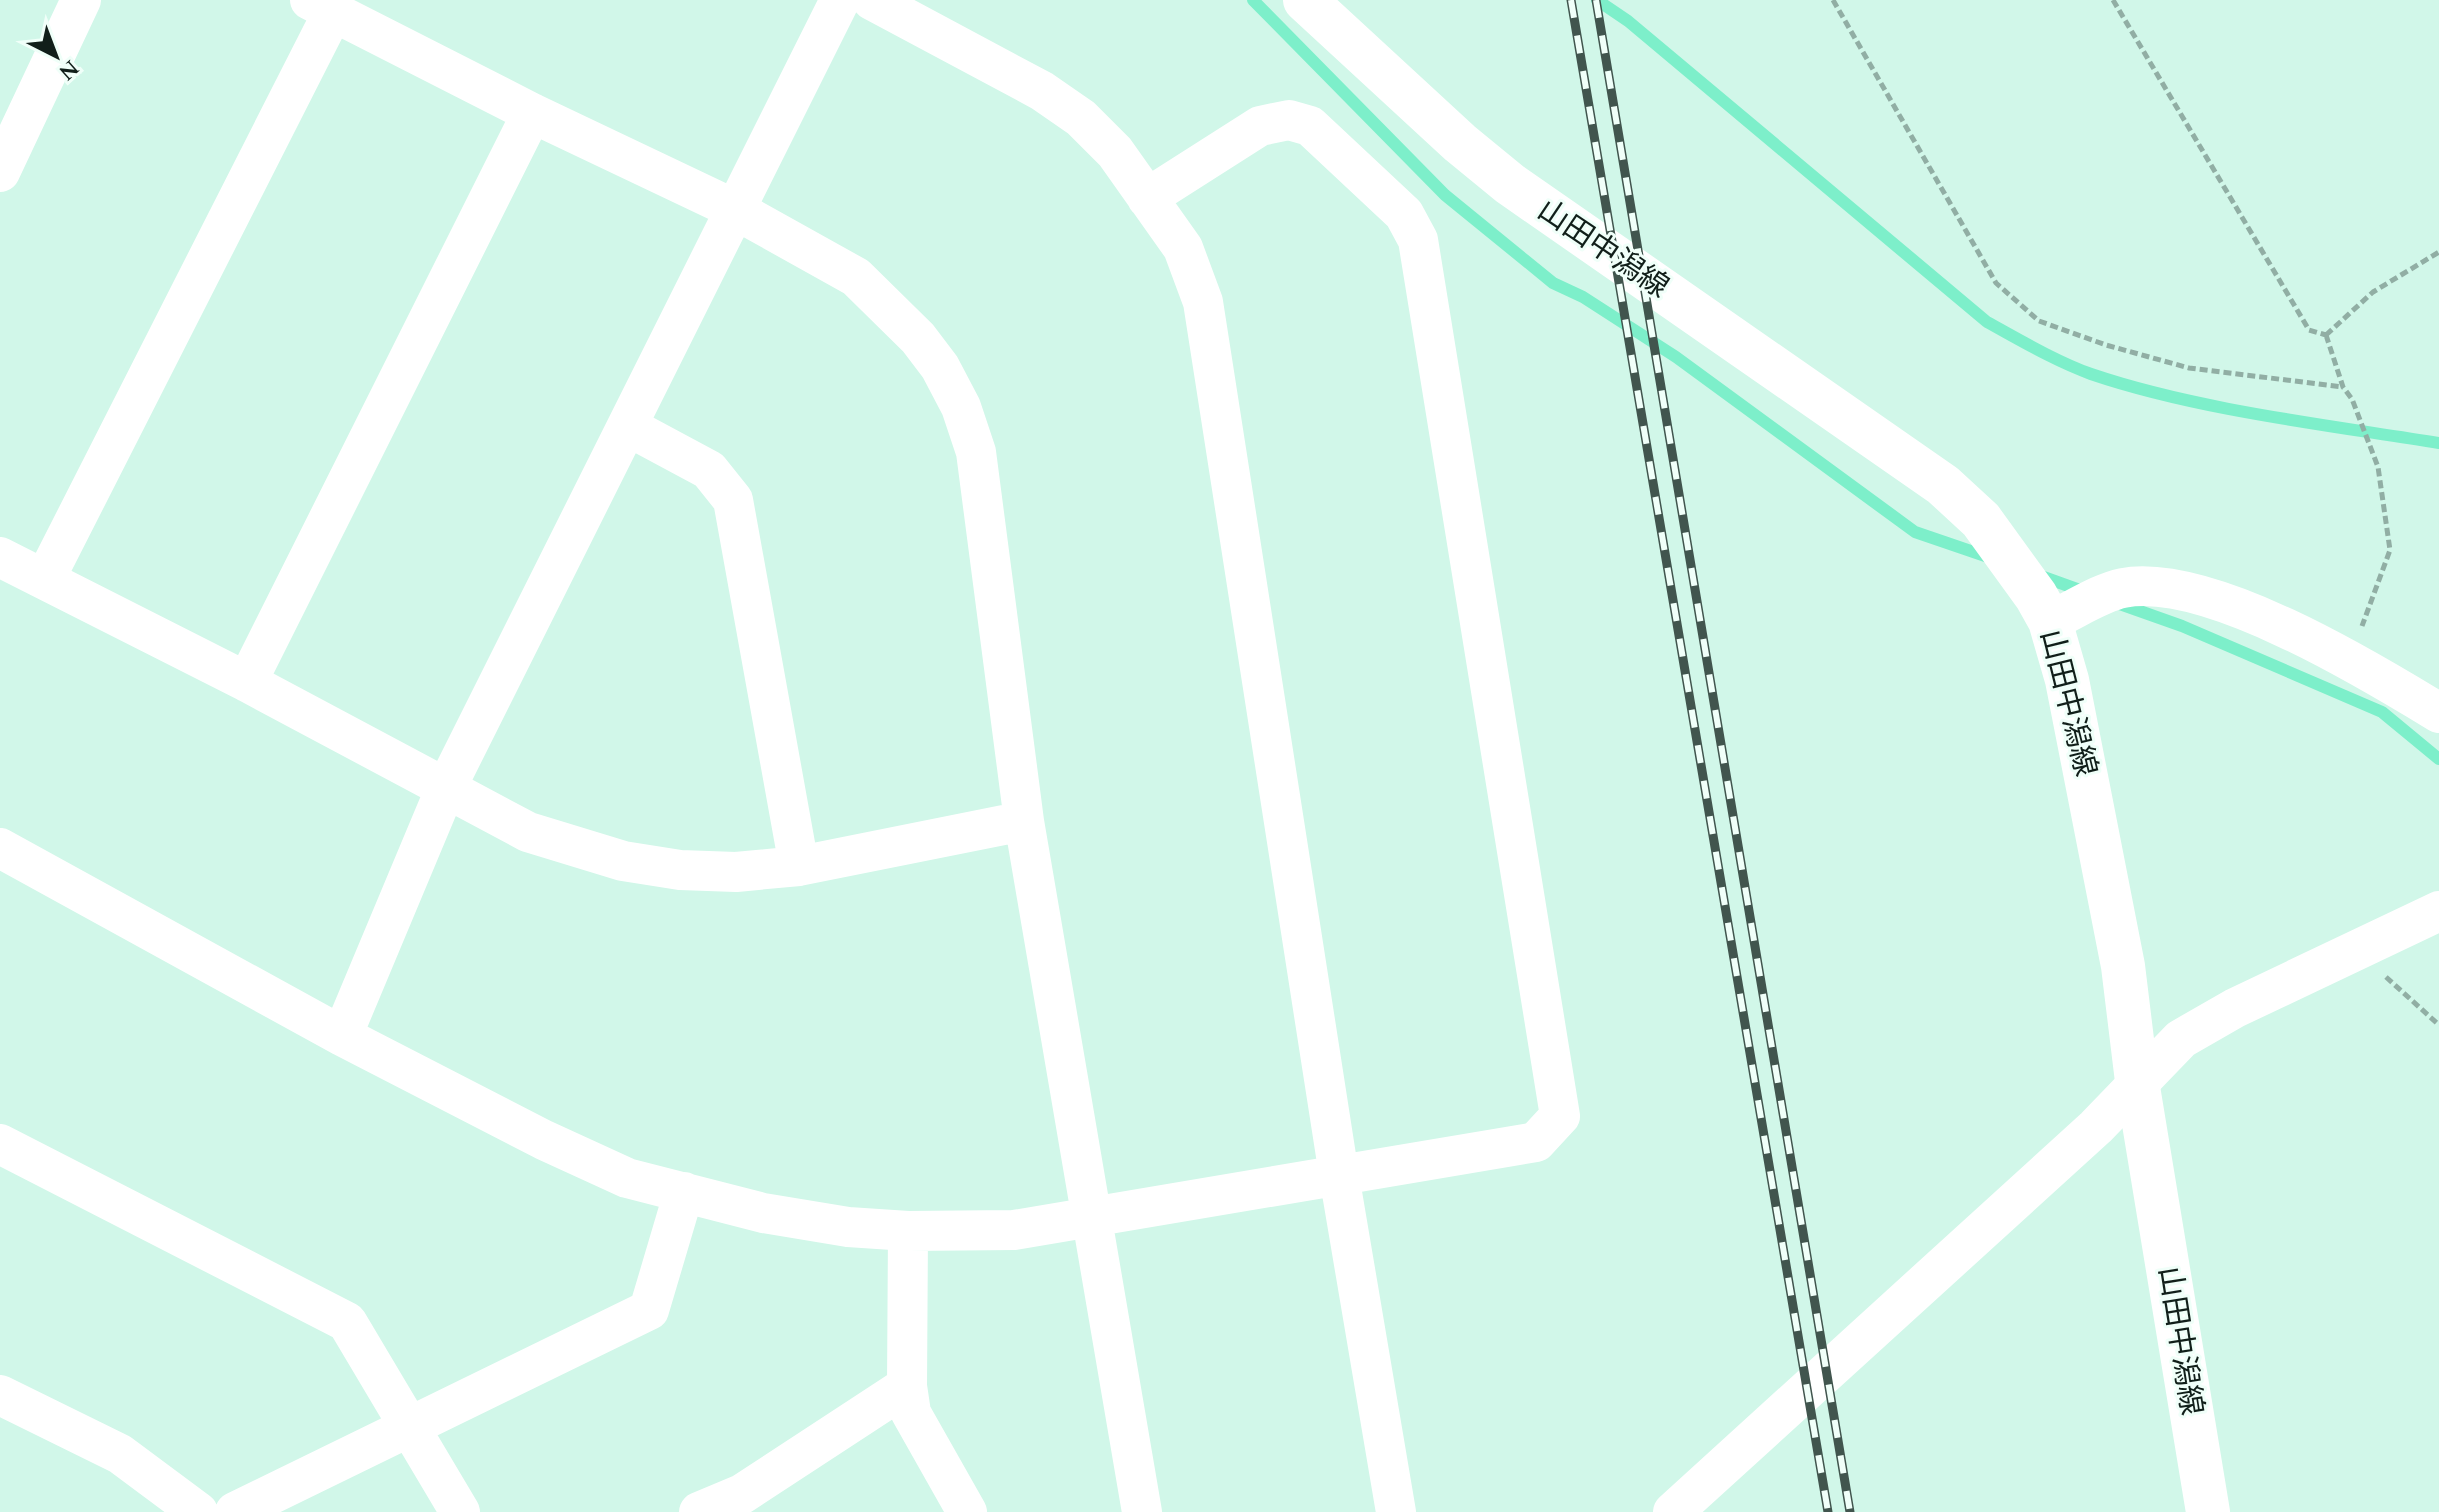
<svg xmlns="http://www.w3.org/2000/svg" width="2439" height="1512" font-family="Spectral,'Noto Sans JP',serif">
<rect width="100%" height="100%" fill="#d1f7e9"/>
<g fill="none" stroke-linecap="round" stroke-linejoin="round">
<path stroke="#7defca" stroke-width="12" d="M 1253,0 L 1445,195 L 1553,283 L 1583,297 L 1676,357 L 1915,532 L 1994,559
M 1597,0 L 1628,21 L 1987,322 C 2020,340 2055,361 2091,374 C 2197,410 2328,425 2439,443
M 2038,575 L 2088,593
M 2117,603 L 2182,626 L 2382,712 L 2439,759"/>
<path stroke="#91aea4" stroke-width="5" stroke-dasharray="8 4" stroke-linecap="butt" d="M 1833,0 L 1996,283 L 2039,321 L 2106,345 L 2189,368 L 2343,387
M 2113,0 L 2309,330 L 2326,335
M 2326,335 L 2343,387 L 2352,399 L 2378,467 L 2390,550 L 2362,626
M 2326,335 L 2373,292 L 2439,252
M 2386,977 L 2439,1025"/>
<path stroke="#fff" stroke-width="40" d="M 310,0 L 532,113 L 734,209 L 856,277 L 918,338 L 940,367 L 961,407 L 976,452 L 1024,821 L 1142,1512
M 872,0 L 1042,91 L 1081,118 L 1115,152 L 1183,248 L 1203,302 L 1339,1175 L 1396,1512
M 0,172 L 81,0
M 627,426 L 709,470 L 733,500 L 799,866
M 0,557 L 247,682 L 528,832 L 623,861 L 680,870 L 736,872 L 799,866 L 1024,821
M 45,579 L 333,12
M 2050,621 C 2073,611 2099,593 2123,588 C 2207,572 2367,669 2439,713
M 247,682 L 532,113
M 0,848 L 342,1036 L 544,1140 L 627,1178 L 763,1213 L 848,1227 L 908,1231 L 1014,1230 L 1536,1142 L 1560,1116 L 1418,240 L 1404,214 L 1310,126 L 1289,120 L 1260,126 L 1147,198
M 342,1036 L 445,790 L 840,0
M 0,1144 L 347,1322 L 460,1512
M 908,1231 L 907,1386 L 911,1413 L 967,1512
M 0,1395 L 120,1454 L 198,1512
M 235,1512 L 649,1310 L 684,1192
M 699,1512 L 742,1494 L 907,1386
M 1673,1512 L 2096,1127 L 2181,1039 L 2235,1008 L 2439,911"/>
<path stroke="#fff" stroke-width="44" d="M 1305,0 L 1460,143 L 1510,184 L 1943,485 L 1981,520 L 2036,596 L 2050,621 L 2067,680 L 2123,966 L 2137,1081 L 2208,1512"/>
<g stroke="#41554e" stroke-width="9">
<path id="rail" d="M 1571,0 L 1828,1512
M 1596,0 L 1850,1512"/>
</g>
<use href="#rail" stroke="#f0fff9" stroke-width="6" stroke-dasharray="18" stroke-linecap="butt"/>
</g>
<g text-anchor="middle" dominant-baseline="central" stroke-width="6" stroke-linejoin="round" paint-order="stroke">
<g font-size="30" fill="#111f1a" stroke="#f0fff9">
<text transform="translate(1603 249) rotate(34)">山田中潟線</text>
<text transform="translate(2068 703) rotate(76)">山田中潟線</text>
<text transform="translate(2180 1341) rotate(81)">山田中潟線</text>
</g>
</g>
<g transform="translate(56 56) rotate(138)" stroke="#f0fff9" stroke-width="6" paint-order="stroke">
<path d="M0-6L14 30L0 20L-14 30Z" fill="#111f1a"/>
<text y="-12" font-size="22" font-weight="bold" text-anchor="middle" fill="#111f1a">N</text>
</g>
</svg>
